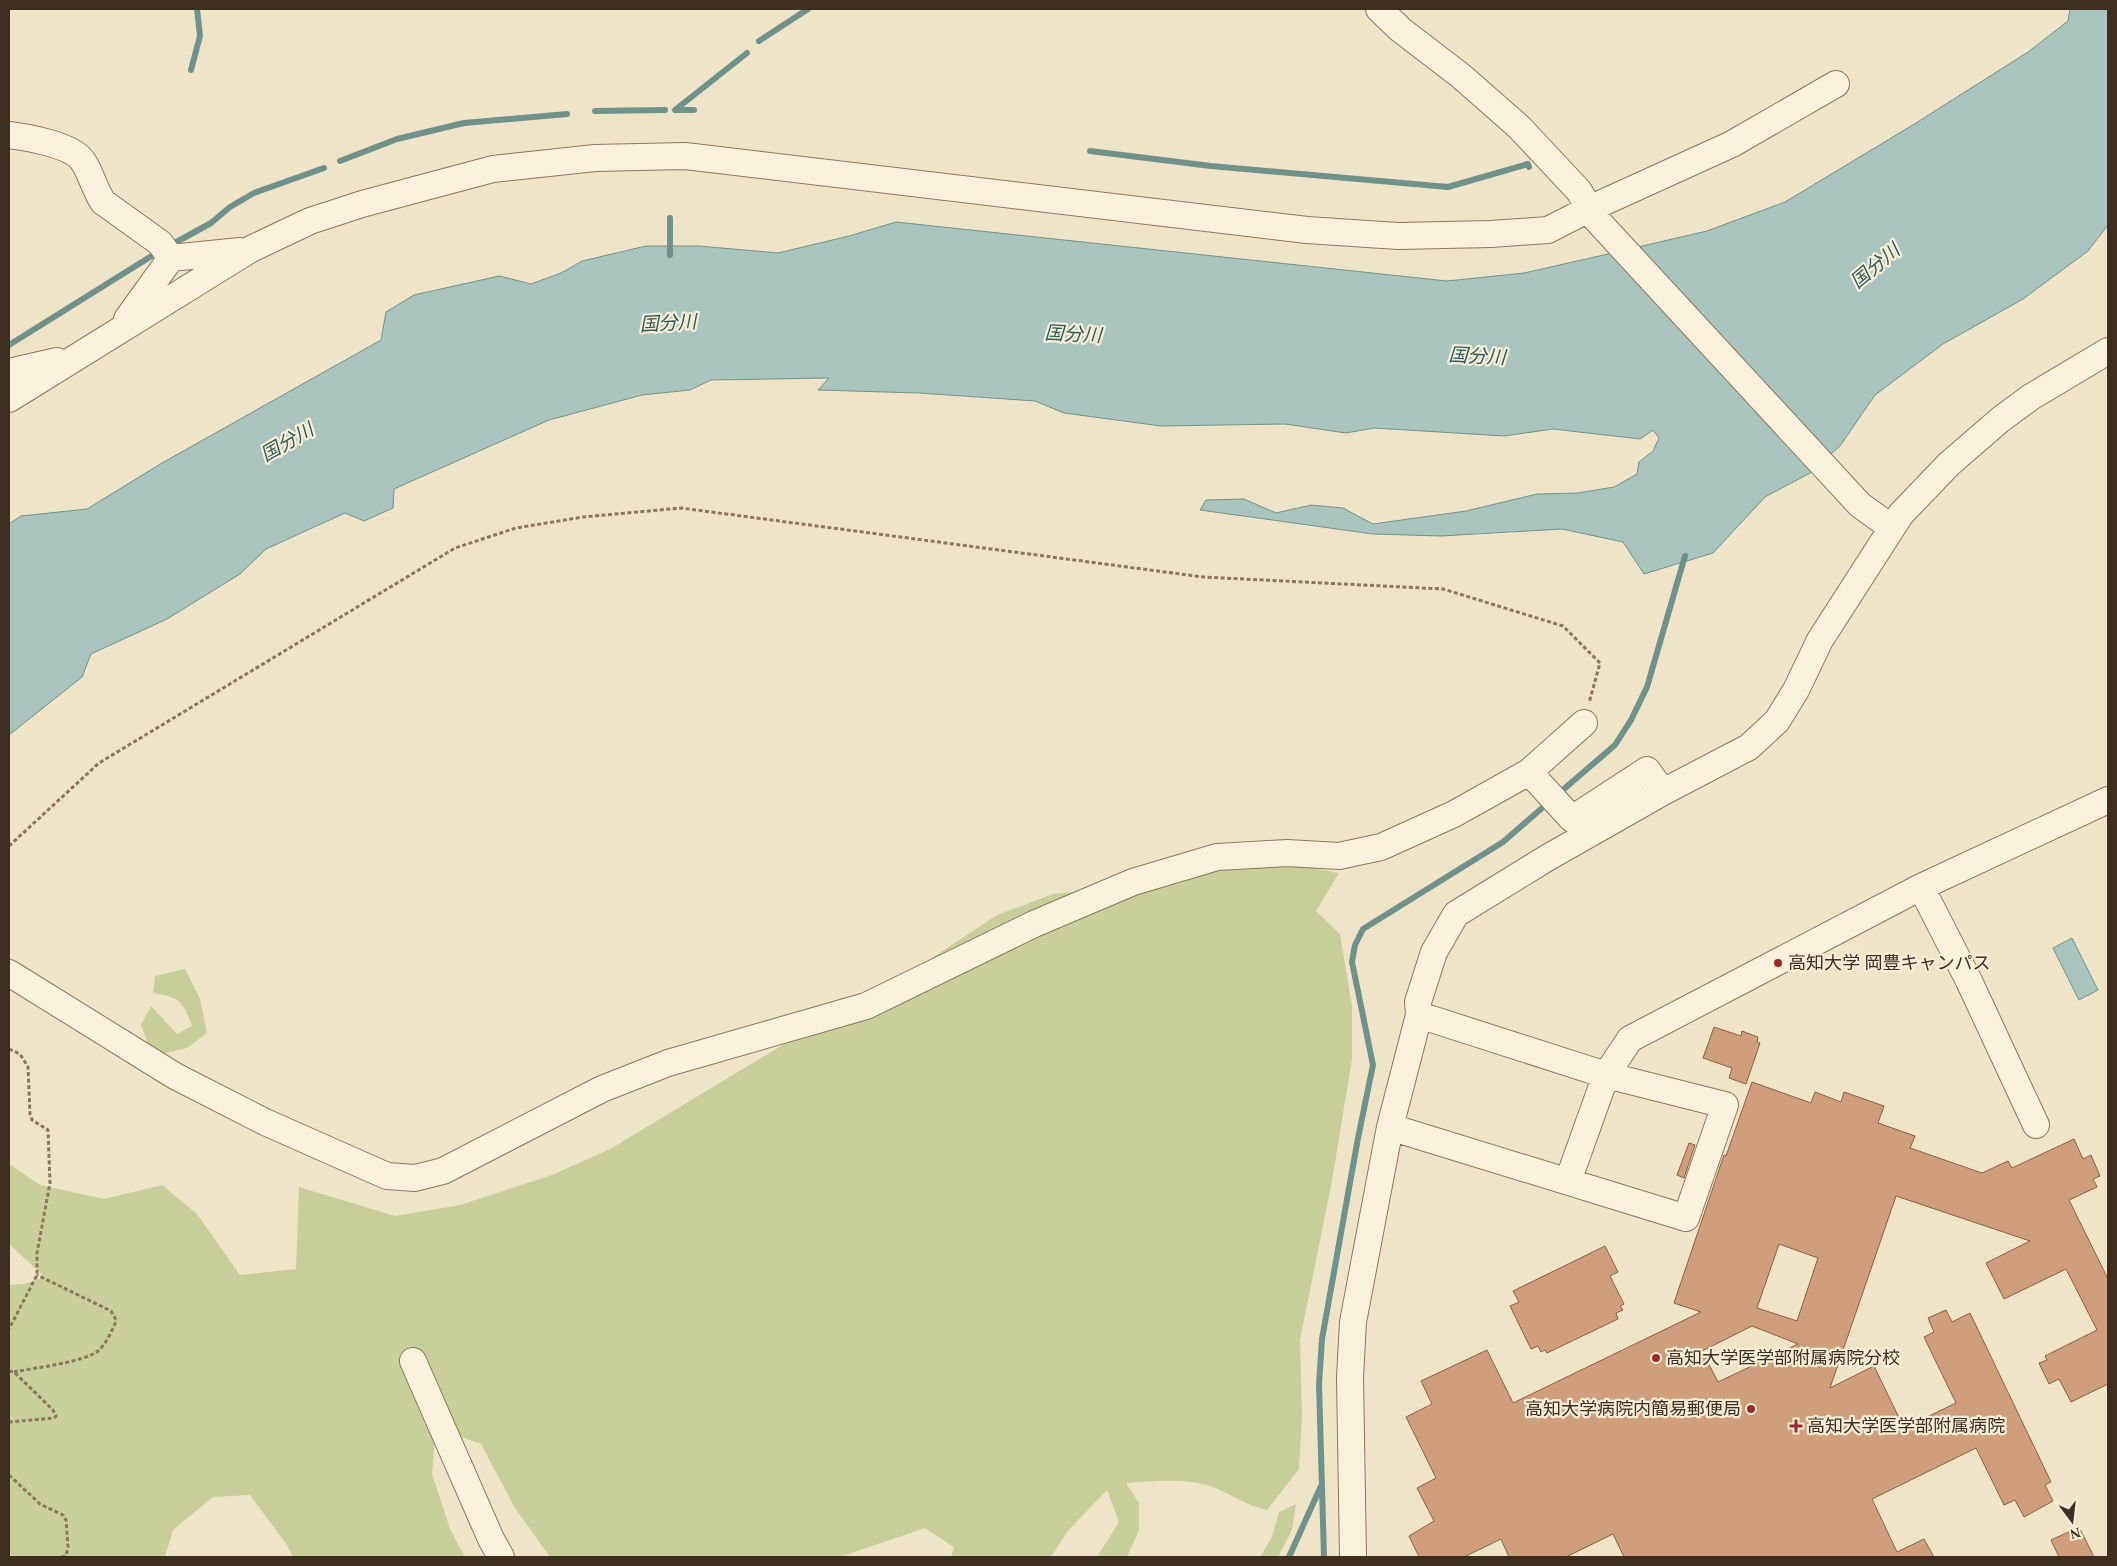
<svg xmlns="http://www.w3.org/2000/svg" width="2117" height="1566" font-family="'Times New Roman','Noto Sans JP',serif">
<rect width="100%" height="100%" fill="#f0e4c8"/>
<path fill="#c9cf9b" d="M 1271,859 L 1339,873 L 1316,911 L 1340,934 L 1352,1006 L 1352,1059 L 1332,1181 L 1300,1340 L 1302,1417 L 1299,1469 L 1267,1510 C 1246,1506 1230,1493 1210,1486 C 1185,1478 1153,1481 1126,1483 L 1139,1503 L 1139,1530 L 1127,1557 L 1097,1557 L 1119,1522 L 1107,1490 L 1066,1533 L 1054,1553 L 1049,1557 L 951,1557 L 954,1547 L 925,1528 L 840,1557 L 550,1557 L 515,1508 L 481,1444 L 436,1428 L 432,1474 L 450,1529 L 465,1557 L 293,1557 L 287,1545 L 250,1495 L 213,1497 L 173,1530 L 165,1557 L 21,1557 L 9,1555 L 9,1285 L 24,1284 L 45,1277 L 9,1244 L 9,1164 L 40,1185 L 104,1199 L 162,1185 L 197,1214 L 240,1275 L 296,1269 L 299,1187 L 395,1216 L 460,1205 L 552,1175 L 610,1149 L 806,1031 L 905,984 L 935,956 L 997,915 L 1053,894 L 1112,888 L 1172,874 L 1220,871 Z
M 185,969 L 200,999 L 207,1033 L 187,1048 L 161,1054 L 148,1044 L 141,1025 L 151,1006 L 177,1034 L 192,1026 C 183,1001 179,997 153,993 L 155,976 Z
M 1296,1504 L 1292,1530 L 1278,1557 L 1260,1557 L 1272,1537 L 1279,1512 Z"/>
<path fill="#a9c4bc" stroke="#6f938a" d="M 2070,9 L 2108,9 L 2108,225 L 2088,251 L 2023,299 L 1943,344 L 1875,395 L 1840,446 L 1810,473 L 1765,497 L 1713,553 L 1644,574 L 1623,542 L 1562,529 L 1441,536 L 1373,534 L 1200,510 L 1206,500 L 1244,499 L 1276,513 L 1311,505 L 1343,508 L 1373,524 L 1466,511 L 1537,494 L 1578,493 L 1614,487 L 1637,474 L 1639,462 L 1653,451 L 1659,438 L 1653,430 L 1640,439 L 1553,429 L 1504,436 L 1374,428 L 1346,433 L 1285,424 L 1161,426 L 1064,413 L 1035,401 L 919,393 L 818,390 L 829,378 L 711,380 L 690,390 L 642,395 L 549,420 L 394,489 L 393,508 L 364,521 L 345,513 L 266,549 L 240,574 L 167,619 L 91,654 L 82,677 L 9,735 L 9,524 L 21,516 L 87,509 L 162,463 L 381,340 L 386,312 L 414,295 L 499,276 L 531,284 L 561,273 L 582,261 L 646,246 L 699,246 L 778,253 L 849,236 L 896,222 L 1447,281 L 1524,273 L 1608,254 L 1707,231 L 1785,202 L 1916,123 L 2028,52 L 2068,21 Z
M 2072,938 L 2098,990 L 2079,1000 L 2053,948 Z"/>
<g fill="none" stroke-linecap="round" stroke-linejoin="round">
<path stroke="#6f938a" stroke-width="6" d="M 759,41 L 808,9
M 191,70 L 200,36 L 197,9
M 675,110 L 747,53
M 676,110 L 694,110
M 595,111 L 665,110
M 1090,151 L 1211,166 L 1448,187 L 1528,164 L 1529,167
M 340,161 L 397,139 L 464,123 L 567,114
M 171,245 L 211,223 L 230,207 L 254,193 L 324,168
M 670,255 L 670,218
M 9,345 L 158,252
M 1557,795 L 1615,745 L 1631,720 L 1647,687 L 1685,556
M 1289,1557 L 1321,1486
M 1324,1557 L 1319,1384 L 1322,1339 L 1358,1138 L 1373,1065 L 1352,962 L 1355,945 L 1363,929 L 1503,842 L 1549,802"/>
</g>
<path fill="#cf9f7d" stroke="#8d5f41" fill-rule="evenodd" d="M 1714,1027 L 1741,1036 L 1742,1031 L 1758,1037 L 1757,1042 L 1760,1043 L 1746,1084 L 1729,1078 L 1732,1068 L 1703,1058 Z
M 1752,1082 L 1811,1103 L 1815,1092 L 1841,1102 L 1844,1092 L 1884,1106 L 1878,1123 L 1915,1136 L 1910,1148 L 1982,1173 L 2008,1161 L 2012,1168 L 2074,1139 L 2083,1159 L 2091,1155 L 2100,1176 L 2093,1179 L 2097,1187 L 2069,1200 L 2108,1279 L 2108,1384 L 2071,1402 L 2059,1379 L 2049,1384 L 2039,1363 L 2047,1360 L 2045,1356 L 2097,1330 L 2066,1269 L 2004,1299 L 1986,1263 L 2030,1241 L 1896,1196 L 1830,1388 L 1874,1366 L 1904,1428 L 1956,1403 L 1924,1337 L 1934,1332 L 1928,1318 L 1946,1310 L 1952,1322 L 1970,1313 L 2051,1482 L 2045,1485 L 2053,1501 L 2024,1517 L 2015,1500 L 2004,1505 L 1976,1448 L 1872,1499 L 1897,1552 L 1924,1539 L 1934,1557 L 1624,1557 L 1613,1534 L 1566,1557 L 1509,1557 L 1501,1539 L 1464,1557 L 1419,1557 L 1409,1536 L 1434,1521 L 1417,1488 L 1436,1478 L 1406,1417 L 1432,1404 L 1421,1381 L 1487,1350 L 1513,1403 L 1701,1312 L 1674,1303 L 1724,1155 L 1726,1156 ZM 1779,1244 L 1818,1258 L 1797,1321 L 1757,1308 ZM 1752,1326 L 1798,1344 L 1718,1382 L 1702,1351 Z
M 1689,1143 L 1695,1145 L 1684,1178 L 1677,1175 Z
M 1605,1246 L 1618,1272 L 1610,1276 L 1624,1304 L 1620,1306 L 1623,1310 L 1616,1313 L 1618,1319 L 1547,1353 L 1545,1350 L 1541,1352 L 1538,1346 L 1531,1349 L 1510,1306 L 1519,1302 L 1513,1291 Z
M 2079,1527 L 2094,1557 L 2059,1557 L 2051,1540 Z"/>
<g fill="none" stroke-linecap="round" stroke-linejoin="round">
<g stroke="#8d765c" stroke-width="28">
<path id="minor" d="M 1379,9 L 1401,30 L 1461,76 L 1519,127 L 1579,191 L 1594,217 L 1860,505 L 1892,528
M 9,135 C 27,137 71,145 82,160 C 91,172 94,189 103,202 L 160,243 L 171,258 L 240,251
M 127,319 L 171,258
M 9,372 L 57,361
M 9,399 L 251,249 L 310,221 L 362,204 L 493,169 L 595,158 L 685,156 L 1307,230 L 1398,236 L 1491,234 L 1548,230 L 1589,209 L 1732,144 L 1836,84
M 1529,772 L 1584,723
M 1921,887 L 1969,981 L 2036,1125
M 9,973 L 175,1076 L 265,1122 L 387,1176 L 415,1178 L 443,1171 L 602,1089 L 668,1063 L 866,1006 L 1034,924 L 1133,882 L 1217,857 L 1287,853 L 1339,856 L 1381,847 L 1454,814 L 1529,772 L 1572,819 L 1647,770 L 1663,792
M 1390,1127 L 1686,1218 L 1725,1105 L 1606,1075 L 1419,1015
M 1568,1181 L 1606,1075 L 1630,1039 L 1921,887 L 2108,800
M 413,1361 L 491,1539 L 501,1557
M 1353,1557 L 1350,1377 L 1353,1322 L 1390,1127 L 1419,1015 L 1418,1002 L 1434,952 L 1456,914 L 1547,858 L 1663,792 L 1749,747 L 1777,721 L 1796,690 L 1820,640 L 1901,514 L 1949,464 L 2001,419 L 2031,397 L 2108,351"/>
</g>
<path stroke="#8d765c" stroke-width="3" stroke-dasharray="4 2.5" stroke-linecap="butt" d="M 9,846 L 99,763 L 455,548 L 516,528 L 583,517 L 681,508 L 1203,577 L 1443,589 L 1563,626 L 1600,663 L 1589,703
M 9,1049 L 20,1054 L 28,1067 L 30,1114 L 32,1120 L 48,1130 L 50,1183 L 37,1253 L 37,1275 L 9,1329
M 9,1371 L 14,1372 L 53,1410 L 56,1416 L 54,1418 L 9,1422
M 14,1372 C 33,1368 85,1362 98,1351 C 106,1344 111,1332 115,1324 L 116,1320 L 111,1311 L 37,1275
M 9,1475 L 40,1504 L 63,1515 L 66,1520 L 68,1547 L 66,1556 L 62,1557"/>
<use href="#minor" stroke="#faf1dc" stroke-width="26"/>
</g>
<g fill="#9e2a2b" stroke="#f7eed8" stroke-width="2">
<circle cx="1778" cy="963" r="5"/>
<circle cx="1656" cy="1358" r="5"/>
<circle cx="1751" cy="1409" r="5"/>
<path d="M1793.5 1418.5h5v5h5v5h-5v5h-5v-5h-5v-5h5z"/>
</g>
<g text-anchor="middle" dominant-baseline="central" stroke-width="4.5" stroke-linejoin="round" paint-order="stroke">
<g font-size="18" fill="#3d2e20" stroke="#f7eed8" text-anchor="start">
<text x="1788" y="963">高知大学 岡豊キャンパス</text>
<text x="1666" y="1358">高知大学医学部附属病院分校</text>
<text x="1741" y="1409" text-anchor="end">高知大学病院内簡易郵便局</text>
<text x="1807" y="1426">高知大学医学部附属病院</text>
</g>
<g font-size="19" font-style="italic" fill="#2f5d5a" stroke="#f7eed8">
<text transform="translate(1875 266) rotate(-40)">国分川</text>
<text transform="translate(668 323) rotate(-3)">国分川</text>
<text transform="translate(1073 334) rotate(3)">国分川</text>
<text transform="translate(1477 356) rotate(3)">国分川</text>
<text transform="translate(287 442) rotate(-30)">国分川</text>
</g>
</g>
<rect width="2117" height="1566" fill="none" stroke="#3d2e20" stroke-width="20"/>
<g transform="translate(2072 1521) rotate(165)" stroke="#f7eed8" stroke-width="4" paint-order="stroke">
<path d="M0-4L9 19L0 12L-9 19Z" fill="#3d2e20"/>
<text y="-8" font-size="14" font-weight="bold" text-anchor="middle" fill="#3d2e20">N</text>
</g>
</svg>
